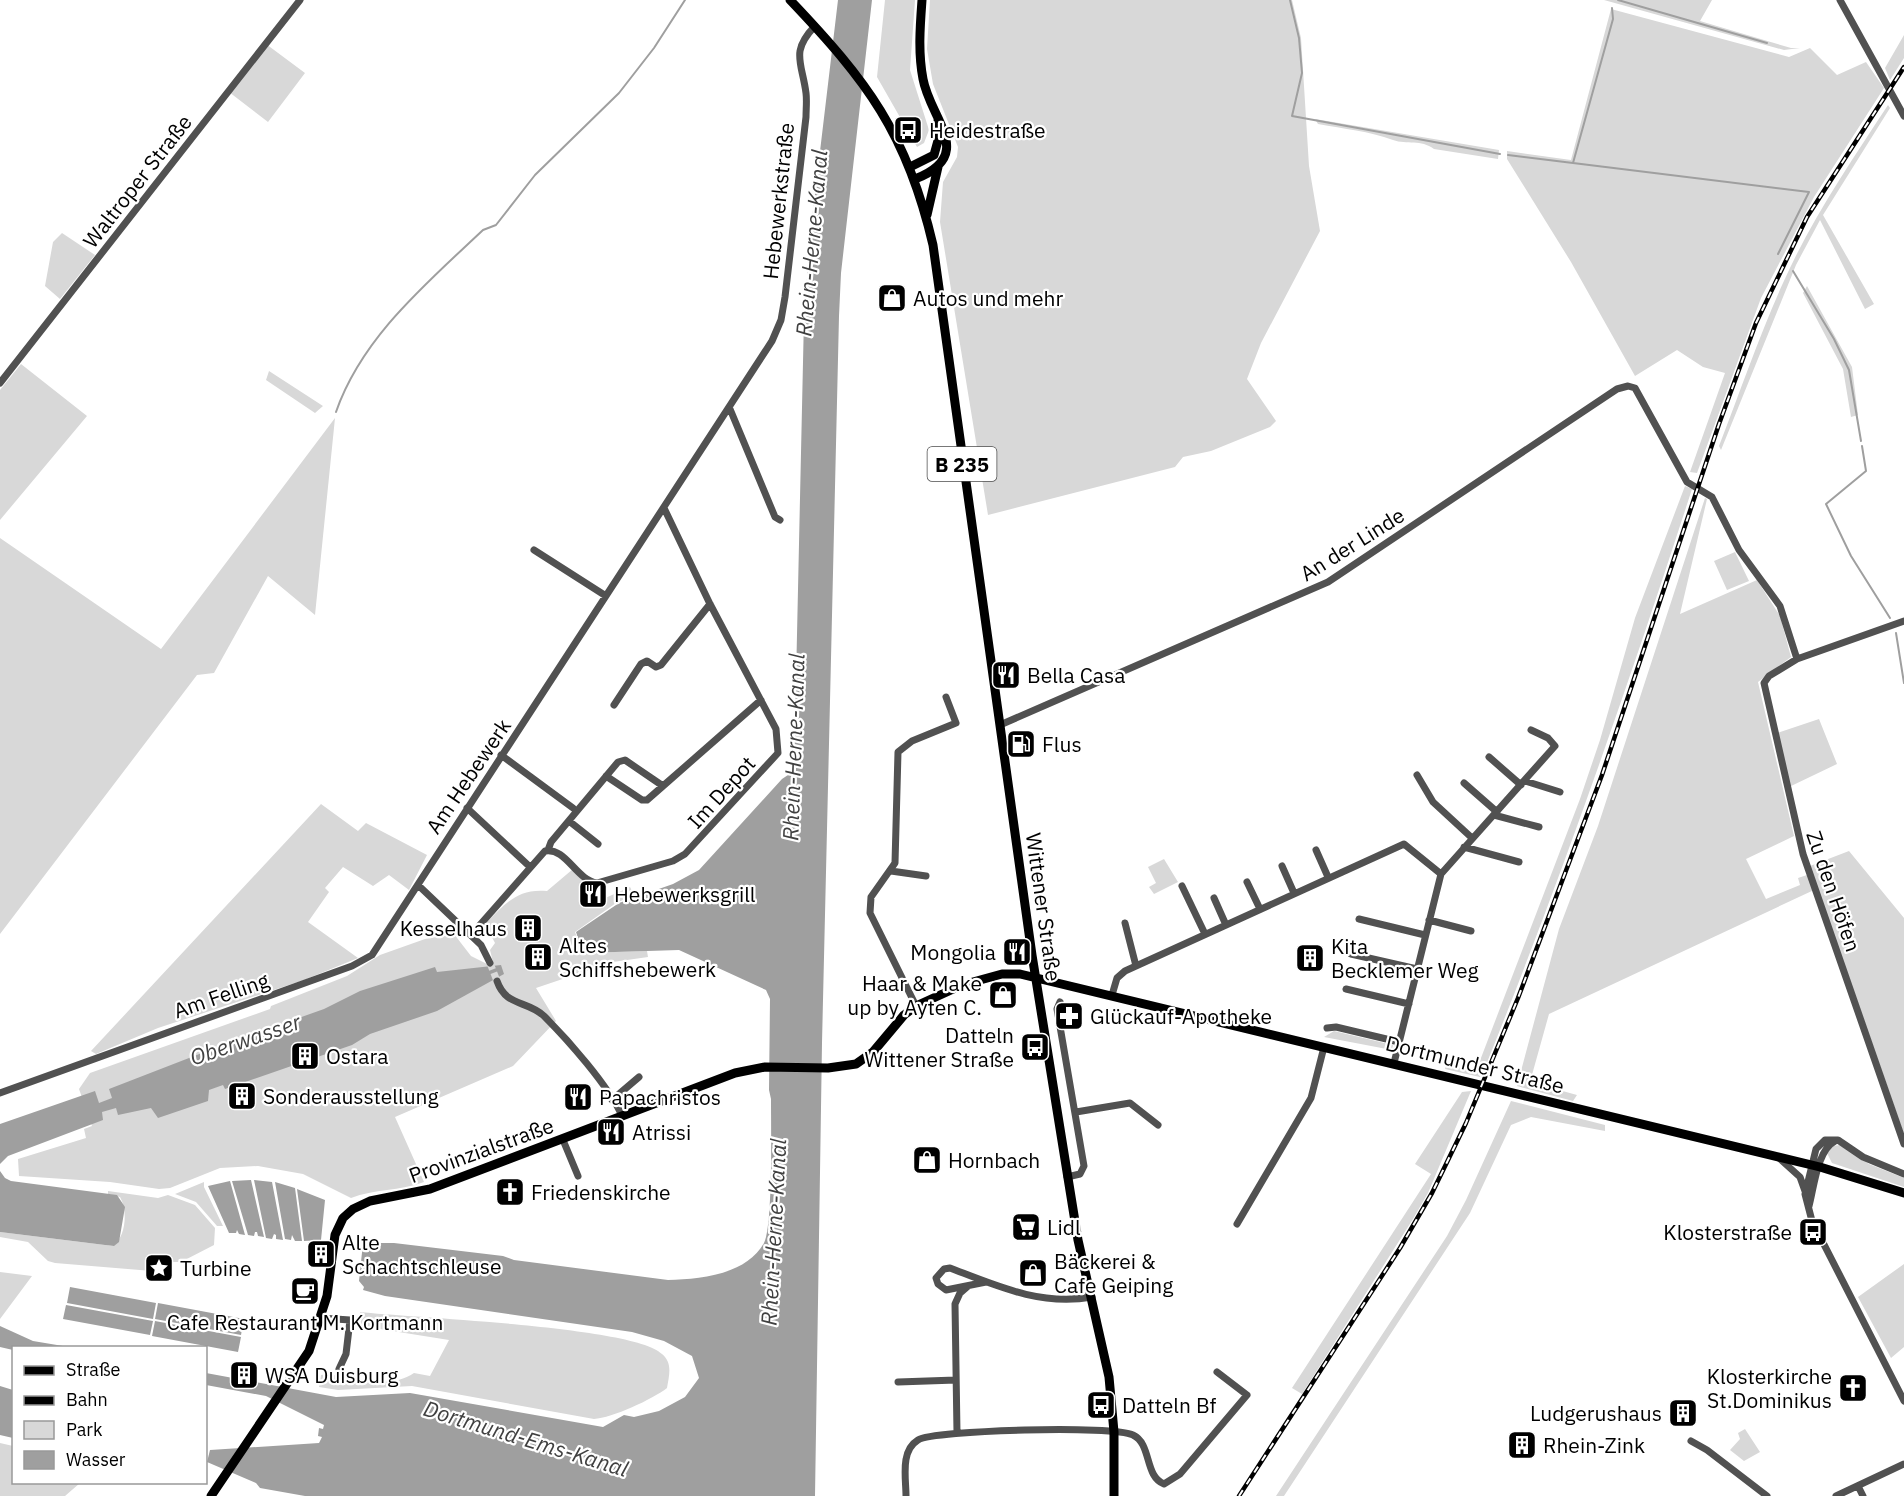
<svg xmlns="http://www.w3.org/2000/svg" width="1904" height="1496" font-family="'IBM Plex Sans',sans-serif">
<rect width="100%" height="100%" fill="#fff"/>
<path fill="#d8d8d8" d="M 885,0 L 915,0 L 910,70 L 929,130 L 924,143 L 917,147 L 877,77 Z
M 930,0 L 1292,0 L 1301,38 L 1309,166 L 1320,231 L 1261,343 L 1247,379 L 1276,421 L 1270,427 L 1211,451 L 1183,457 L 1175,467 L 988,515 L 940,222 L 943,182 L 957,157 L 958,147 L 933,84 L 927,49 Z
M 1604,0 L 1712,0 L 1700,21 L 1791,48 L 1800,48 L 1784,50 Z
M 1611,9 L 1789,57 L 1810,48 L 1837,75 L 1866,62 L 1884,88 L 1814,197 L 1761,298 L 1697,473 L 1690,472 L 1725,373 L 1703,367 L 1677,350 L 1635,376 L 1571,262 L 1507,159 L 1507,151 L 1571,160 Z
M 1904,35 L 1904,58 L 1890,80 L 1885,68 Z
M 266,44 L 305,73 L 268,122 L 229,92 Z
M 1888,105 L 1890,108 L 1823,215 L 1874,304 L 1865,309 L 1820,220 L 1796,265 L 1721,450 L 1719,446 C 1740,392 1759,336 1783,283 C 1811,220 1850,163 1888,105 Z
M 1315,119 L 1499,150 L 1498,159 L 1434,149 C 1421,139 1407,145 1393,140 C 1369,131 1344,129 1318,124 Z
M 62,233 L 95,255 L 60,299 L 45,286 L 53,242 Z
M 1807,286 L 1852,367 L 1858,415 L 1851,417 L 1843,369 L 1803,293 Z
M 21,364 L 87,416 L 0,520 L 0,390 Z
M 269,371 L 323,406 L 315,413 L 266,380 Z
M 335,418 L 315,615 L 268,576 L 214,673 L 197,675 L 0,934 L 0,538 L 161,649 Z
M 1685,486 L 1692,489 C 1629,684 1562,876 1486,1065 L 1480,1077 L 1445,1069 L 1446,1065 L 1476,1071 L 1580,799 L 1600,740 L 1635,618 Z
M 1705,498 L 1707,499 L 1680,614 L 1757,580 L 1780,616 L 1791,657 L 1758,682 L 1794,836 L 1746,859 L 1766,899 L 1800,885 L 1798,878 L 1807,875 L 1814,890 L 1549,1014 L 1530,1082 L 1577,1095 L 1573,1101 L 1517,1086 L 1559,929 L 1598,826 Z
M 1735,552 L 1749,581 L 1727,590 L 1714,561 Z
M 1819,719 L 1837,764 L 1789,787 L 1777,733 Z
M 321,804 L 358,831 L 366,823 L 427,855 L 409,890 L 389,875 L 373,886 L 343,867 L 325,888 L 329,892 L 308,922 L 358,958 L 304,980 L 158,1028 L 96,1054 L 91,1051 Z
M 1849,851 L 1904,918 L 1904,1134 L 1810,866 Z
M 1164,859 L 1178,882 L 1154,894 L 1149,887 L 1156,883 L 1148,867 Z
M 573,869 L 603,899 L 630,887 L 634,895 L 616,903 L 575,932 L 583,953 L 647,951 L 648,957 L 613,962 L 536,988 L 556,1021 L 513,1066 L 395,1117 L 424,1182 C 400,1191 374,1189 351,1198 L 303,1174 L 258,1166 L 220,1168 L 170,1188 L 159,1189 L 110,1182 L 19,1176 L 18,1159 L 86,1138 L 84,1129 L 92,1126 L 79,1089 L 90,1073 L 270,1009 L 271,1006 L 347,976 L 380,955 L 425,939 L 454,934 L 471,956 L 487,964 L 493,962 L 490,950 L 495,943 L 485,924 C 504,905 517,888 547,891 Z
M 1334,1031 L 1393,1045 L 1392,1050 L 1324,1037 Z
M 1471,1091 L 1428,1193 L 1413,1219 L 1302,1394 L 1292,1388 L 1431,1174 L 1415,1164 L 1462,1092 Z
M 1511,1101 L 1605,1125 L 1605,1131 L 1531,1117 L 1511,1125 L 1470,1213 L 1284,1496 L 1276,1496 L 1447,1236 L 1466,1200 Z
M 1840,1145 L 1869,1164 L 1904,1178 L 1904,1187 L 1832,1163 L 1827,1153 L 1833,1146 Z
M 204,1182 L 204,1187 L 223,1226 L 217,1226 L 196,1202 L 175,1194 Z
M 108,1191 L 158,1198 L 168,1195 L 195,1205 L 215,1228 L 214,1245 L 181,1262 L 154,1262 L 152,1271 L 55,1263 L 48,1261 L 28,1242 L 0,1237 L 0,1232 L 113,1246 C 126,1237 128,1210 120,1197 L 108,1194 Z
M 1904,1264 L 1904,1347 L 1891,1358 L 1858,1297 Z
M 0,1272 L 32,1276 L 0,1319 Z
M 360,1312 C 411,1318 634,1326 662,1354 C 673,1363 669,1376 667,1388 C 653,1399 612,1418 594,1419 L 412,1386 L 338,1390 L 319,1387 L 321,1375 C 351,1373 386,1392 414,1373 L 430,1376 L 449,1340 L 361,1326 Z
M 1745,1429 L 1760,1452 L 1744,1461 L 1730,1450 L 1740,1439 L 1738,1433 Z
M 0,1443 L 13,1446 L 14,1482 L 80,1483 L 65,1496 L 0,1496 Z"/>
<path fill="#9f9f9f" d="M 838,0 L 872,0 L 841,273 L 839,316 L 822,1043 L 815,1496 L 305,1496 L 260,1488 L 256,1483 L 207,1462 L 210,1450 L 319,1443 L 322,1437 L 318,1436 L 319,1428 L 323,1429 L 324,1425 L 266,1396 L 206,1385 L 206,1373 L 336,1397 L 410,1393 L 603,1427 L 624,1415 L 634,1417 L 659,1411 L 685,1397 L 699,1378 L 692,1356 L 664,1341 L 632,1332 L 385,1296 L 363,1290 L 364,1287 L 359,1281 L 363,1243 L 394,1243 L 503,1256 L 514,1260 L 668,1280 C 700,1279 746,1275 764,1243 C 773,1226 771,1125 771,1099 L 769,1090 L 770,999 L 766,990 L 679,950 L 583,953 L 576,932 L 619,903 L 673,884 L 699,870 L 782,779 L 794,771 L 804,317 L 811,227 Z
M 501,965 L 504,974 L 437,1011 L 370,1034 L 352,1045 L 225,1089 L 223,1085 L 209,1090 L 208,1101 L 158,1118 L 151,1108 L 118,1115 L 116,1108 L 102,1112 L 103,1120 L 8,1156 L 0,1164 L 0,1124 L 95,1091 L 99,1103 L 112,1098 L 109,1089 L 220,1046 L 324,1009 L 360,991 L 435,967 L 437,972 Z
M 0,1171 L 5,1178 L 11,1181 L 117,1195 L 125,1207 L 119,1242 L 114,1246 L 105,1245 L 0,1232 Z
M 251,1180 L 264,1237 L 258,1236 L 257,1232 L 255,1232 L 254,1236 L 248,1235 L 232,1181 Z
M 254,1180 L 272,1182 L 283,1240 L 276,1239 L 276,1235 L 274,1234 L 272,1239 L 266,1238 Z
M 230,1181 L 245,1235 L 239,1234 L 237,1230 L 236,1233 L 229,1233 L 208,1186 Z
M 275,1182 L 295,1188 L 302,1241 L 295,1241 L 292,1235 L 291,1240 L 285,1239 Z
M 297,1189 L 325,1200 L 321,1240 L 304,1241 Z
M 70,1287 L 156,1303 L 153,1319 L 67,1303 Z
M 158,1303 L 244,1319 L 241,1335 L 155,1319 Z
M 66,1305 L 153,1321 L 150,1335 L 63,1319 Z
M 155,1321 L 241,1337 L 238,1352 L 152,1336 Z
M 0,1326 L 33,1341 L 69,1347 L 14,1348 L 13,1350 L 0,1347 Z
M 0,1386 L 13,1390 L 13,1438 L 0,1435 Z"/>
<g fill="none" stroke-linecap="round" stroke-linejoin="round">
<path stroke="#9f9f9f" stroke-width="2" d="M 1290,0 L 1299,38 L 1302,73 L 1292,116 L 1500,154
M 1618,0 L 1767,43
M 1508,155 L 1573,163 L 1613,19 L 1612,8
M 1573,163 L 1809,192 L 1778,254
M 1793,271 L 1834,339 L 1849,370 L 1861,441
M 336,412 C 362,337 427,283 483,230 L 496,225 L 535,175 L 619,93 L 654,48 L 685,0
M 1862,446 L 1866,471 L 1826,504 L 1851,556 L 1890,618
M 1896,633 L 1904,683"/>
<path stroke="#d9d9d9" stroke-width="7" stroke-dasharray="7 3.5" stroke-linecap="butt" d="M 490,963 L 497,981"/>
<path stroke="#515151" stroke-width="7" d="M 1840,0 L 1904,116
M 0,383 L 300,0
M 730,409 L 775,517 L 780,520
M 534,550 L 606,596
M 1797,659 L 1904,621
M 614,705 L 641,664 L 647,661 L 656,667 L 661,665 L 710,604
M 1000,725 L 1328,582 L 1617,389 L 1628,386 L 1635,388 L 1687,482 L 1712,497 L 1739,550 L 1780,606 L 1797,659 L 1769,676 L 1764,683 L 1803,854 L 1904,1144
M 501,755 L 573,808
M 1489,757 L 1521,785
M 1417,775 L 1433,802 L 1472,838
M 606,776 L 642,800 L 647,800 L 663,786
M 1525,781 L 1560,792
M 1464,783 L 1497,812
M 467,808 L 529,866
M 1494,815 L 1539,827
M 569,821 L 598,844
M 1464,847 L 1519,862
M 548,850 L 551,842 L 618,762 L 625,760 L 663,786 L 761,700
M 1316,850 L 1328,877
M 1282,866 L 1294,893
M 891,871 L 926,876
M 1247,882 L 1260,909
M 418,885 L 481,945 L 490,963
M 1182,886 L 1205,934
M 1214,898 L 1226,925
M 1359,919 L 1425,935
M 1429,920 L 1471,931
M 1125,923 L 1136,966
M 471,935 L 545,851 C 566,847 576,880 597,883 L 673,861 L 685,854 L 778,753 L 776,729 L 710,604 L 664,508
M 1351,954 L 1417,969
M 497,981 C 506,1007 527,1000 544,1016 C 567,1039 609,1086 622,1116
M 1346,989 L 1409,1004
M 1112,995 L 1117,978 L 1125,971 L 1404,844 L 1441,874
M 1060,1002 L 1057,1009 L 1084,1166 L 1080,1174 L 1067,1177
M 916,1006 L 870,913 L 871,897 L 895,863 L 898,752 L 912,741 L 956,723 L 946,697
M 1327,1028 L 1336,1027 L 1399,1042
M 1394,1063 L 1441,874 L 1555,746 L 1548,738 L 1531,730
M 0,1093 L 352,966 L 372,955 L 772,341 L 781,320 L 785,297 L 806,117 C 806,109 807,101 806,93 C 802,62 790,52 815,26
M 612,1100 L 639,1077
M 1076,1112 L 1130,1103 L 1158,1125
M 563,1140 L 578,1176
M 1779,1158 L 1800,1177 L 1805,1191
M 1904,1174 L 1863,1157 L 1838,1140 L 1825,1140 L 1816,1149 L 1805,1194 L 1812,1221 L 1904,1401
M 1809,1206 C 1814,1188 1817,1150 1835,1141
M 1237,1224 L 1311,1098 L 1324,1047
M 986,1282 L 946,1290 L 938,1284 L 936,1278 L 944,1269 L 950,1268 C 997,1286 1040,1306 1092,1297
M 321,1318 L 350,1320 L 346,1354 L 339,1369
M 898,1382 L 956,1380
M 957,1433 L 955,1304 L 960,1293 L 968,1286
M 1691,1441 L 1707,1450 L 1767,1496
M 1858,1486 L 1863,1496
M 906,1496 C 906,1478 900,1451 918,1440 C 934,1430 1115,1425 1133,1435 C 1152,1444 1144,1476 1164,1484 L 1180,1474 L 1247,1395 L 1217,1372
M 1836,1496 L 1904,1464"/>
<path stroke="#000" stroke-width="9" d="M 790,0 C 867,81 907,133 933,245 L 1032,955 L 1078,1240 L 1109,1377 L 1114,1432 L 1114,1496
M 910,167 L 934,155 L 939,137 L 938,118
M 915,179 C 977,155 930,119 923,79 C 918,53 920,27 922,0
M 927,215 L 938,167
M 211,1496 L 309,1351 L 327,1296 L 335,1235 L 343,1218 L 353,1209 L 370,1201 L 430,1189 L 735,1073 L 765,1067 L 828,1068 L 856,1064 L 873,1052 L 904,1015 L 916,1006 L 962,985 L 1002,974 L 1020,974 L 1820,1167 L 1904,1193"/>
<g stroke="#000" stroke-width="4.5">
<path id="rail" d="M 1239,1496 L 1400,1248 L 1432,1193 L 1466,1123 L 1518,998 L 1602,775 L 1719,424 L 1756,323 L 1807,217 L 1904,67"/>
</g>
<use href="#rail" stroke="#fff" stroke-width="2" stroke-dasharray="7" stroke-linecap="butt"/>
</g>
<defs>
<g id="bus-square" transform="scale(1.5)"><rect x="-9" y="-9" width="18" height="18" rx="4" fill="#000" stroke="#fff"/><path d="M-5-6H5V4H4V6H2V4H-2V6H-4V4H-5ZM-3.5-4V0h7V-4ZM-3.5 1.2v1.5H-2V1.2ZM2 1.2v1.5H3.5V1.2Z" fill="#fff"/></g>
<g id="shop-square" transform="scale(1.5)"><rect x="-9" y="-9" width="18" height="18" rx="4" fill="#000" stroke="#fff"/><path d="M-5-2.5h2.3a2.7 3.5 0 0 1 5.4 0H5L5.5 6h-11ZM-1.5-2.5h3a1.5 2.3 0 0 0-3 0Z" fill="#fff"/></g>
<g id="restaurant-square" transform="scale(1.5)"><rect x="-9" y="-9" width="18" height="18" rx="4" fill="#000" stroke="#fff"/><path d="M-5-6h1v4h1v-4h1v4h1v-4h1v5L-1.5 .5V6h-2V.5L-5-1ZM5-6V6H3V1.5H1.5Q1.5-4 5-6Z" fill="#fff"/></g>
<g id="fuel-square" transform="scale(1.5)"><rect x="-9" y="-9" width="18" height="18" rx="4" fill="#000" stroke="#fff"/><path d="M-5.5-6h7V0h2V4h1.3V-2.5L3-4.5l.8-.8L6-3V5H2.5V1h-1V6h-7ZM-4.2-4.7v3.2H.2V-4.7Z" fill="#fff"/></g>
<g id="building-square" transform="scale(1.5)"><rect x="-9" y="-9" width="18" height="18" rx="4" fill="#000" stroke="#fff"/><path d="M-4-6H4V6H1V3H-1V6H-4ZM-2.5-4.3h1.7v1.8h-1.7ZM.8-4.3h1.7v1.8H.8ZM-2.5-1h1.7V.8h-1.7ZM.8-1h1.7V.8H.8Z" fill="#fff"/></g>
<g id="pharmacy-square" transform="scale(1.5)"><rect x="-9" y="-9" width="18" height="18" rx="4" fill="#000" stroke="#fff"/><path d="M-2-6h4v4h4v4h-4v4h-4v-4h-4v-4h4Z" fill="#fff"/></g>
<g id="church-square" transform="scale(1.5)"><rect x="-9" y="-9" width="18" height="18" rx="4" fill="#000" stroke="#fff"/><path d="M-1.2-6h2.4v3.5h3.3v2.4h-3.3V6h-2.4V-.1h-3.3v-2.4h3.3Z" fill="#fff"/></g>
<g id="supermarket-square" transform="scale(1.5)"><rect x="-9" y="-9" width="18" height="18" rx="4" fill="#000" stroke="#fff"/><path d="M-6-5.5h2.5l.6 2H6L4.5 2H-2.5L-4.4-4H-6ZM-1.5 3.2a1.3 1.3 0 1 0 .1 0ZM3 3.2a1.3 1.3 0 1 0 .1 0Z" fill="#fff"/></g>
<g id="sight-square" transform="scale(1.5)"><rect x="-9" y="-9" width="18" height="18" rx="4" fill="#000" stroke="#fff"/><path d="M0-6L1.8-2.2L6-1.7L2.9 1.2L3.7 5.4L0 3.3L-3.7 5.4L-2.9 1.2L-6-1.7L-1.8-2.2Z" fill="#fff"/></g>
<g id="cafe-square" transform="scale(1.5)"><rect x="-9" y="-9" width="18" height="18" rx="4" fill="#000" stroke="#fff"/><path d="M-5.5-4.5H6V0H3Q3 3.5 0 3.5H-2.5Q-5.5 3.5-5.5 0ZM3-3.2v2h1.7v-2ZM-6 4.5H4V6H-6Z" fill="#fff"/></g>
</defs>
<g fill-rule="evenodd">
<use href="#bus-square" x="908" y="130"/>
<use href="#shop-square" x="892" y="298"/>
<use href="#restaurant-square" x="1006" y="675"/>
<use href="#fuel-square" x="1021" y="744"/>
<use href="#restaurant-square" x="593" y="894"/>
<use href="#building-square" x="528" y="928"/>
<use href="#restaurant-square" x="1017" y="952"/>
<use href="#building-square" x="538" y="957"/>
<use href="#building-square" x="1310" y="958"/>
<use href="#shop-square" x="1003" y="995"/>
<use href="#pharmacy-square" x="1069" y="1016"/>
<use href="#bus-square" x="1035" y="1047"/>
<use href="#building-square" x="305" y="1056"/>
<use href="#building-square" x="242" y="1096"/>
<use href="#restaurant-square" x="578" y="1097"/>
<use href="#restaurant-square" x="611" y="1132"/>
<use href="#shop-square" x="927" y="1160"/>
<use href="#church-square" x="510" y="1192"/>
<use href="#supermarket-square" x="1026" y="1227"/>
<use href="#bus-square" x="1813" y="1232"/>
<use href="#building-square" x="321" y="1254"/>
<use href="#sight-square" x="159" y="1268"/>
<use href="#shop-square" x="1033" y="1273"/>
<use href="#cafe-square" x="305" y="1291"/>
<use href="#building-square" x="244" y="1375"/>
<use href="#church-square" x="1853" y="1388"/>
<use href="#bus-square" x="1101" y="1405"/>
<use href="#building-square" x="1683" y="1413"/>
<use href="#building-square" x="1522" y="1445"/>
</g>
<g text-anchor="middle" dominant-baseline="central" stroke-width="4.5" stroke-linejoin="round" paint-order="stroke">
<rect fill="#fff" stroke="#4c4c4c" stroke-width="1.5" x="927.5" y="447" width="69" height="34" rx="4.5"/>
<g font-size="20" font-weight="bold" fill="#000">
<text x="962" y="464">B 235</text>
</g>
<g font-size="21" fill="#000" stroke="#fff" text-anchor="start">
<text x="929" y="130">Heidestraße</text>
<text x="913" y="298">Autos und mehr</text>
<text x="1027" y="675">Bella Casa</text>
<text x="1042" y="744">Flus</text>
<text x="614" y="894">Hebewerksgrill</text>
<text x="507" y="928" text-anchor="end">Kesselhaus</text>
<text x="559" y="945">Altes<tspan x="559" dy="24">Schiffshebewerk</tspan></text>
<text x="1331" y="946">Kita<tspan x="1331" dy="24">Becklemer Weg</tspan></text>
<text x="996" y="952" text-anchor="end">Mongolia</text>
<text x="982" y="983" text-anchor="end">Haar &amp; Make<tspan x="982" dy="24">up by Ayten C.</tspan></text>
<text x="1090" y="1016">Glückauf-Apotheke</text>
<text x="1014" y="1035" text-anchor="end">Datteln<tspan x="1014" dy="24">Wittener Straße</tspan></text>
<text x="326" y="1056">Ostara</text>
<text x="263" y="1096">Sonderausstellung</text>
<text x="599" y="1097">Papachristos</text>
<text x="632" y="1132">Atrissi</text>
<text x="948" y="1160">Hornbach</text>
<text x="531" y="1192">Friedenskirche</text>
<text x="1047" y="1227">Lidl</text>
<text x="1792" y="1232" text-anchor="end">Klosterstraße</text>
<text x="342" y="1242">Alte<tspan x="342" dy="24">Schachtschleuse</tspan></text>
<text x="1054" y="1261">Bäckerei &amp;<tspan x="1054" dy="24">Cafe Geiping</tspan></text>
<text x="180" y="1268">Turbine</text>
<text x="305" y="1322" text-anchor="middle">Cafe Restaurant M. Kortmann</text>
<text x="265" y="1375">WSA Duisburg</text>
<text x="1832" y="1376" text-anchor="end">Klosterkirche<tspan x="1832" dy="24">St.Dominikus</tspan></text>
<text x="1122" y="1405">Datteln Bf</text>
<text x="1662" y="1413" text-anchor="end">Ludgerushaus</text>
<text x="1543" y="1445">Rhein-Zink</text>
</g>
<g font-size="21" fill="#000" stroke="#fff">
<text transform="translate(137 181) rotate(-52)">Waltroper Straße</text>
<text transform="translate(778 201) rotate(-84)">Hebewerkstraße</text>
<text transform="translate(1352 544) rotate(-32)">An der Linde</text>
<text transform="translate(468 776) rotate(-56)">Am Hebewerk</text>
<text transform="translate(721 792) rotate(-48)">Im Depot</text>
<text transform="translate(1834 891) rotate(71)">Zu den Höfen</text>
<text transform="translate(1044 907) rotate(82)">Wittener Straße</text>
<text transform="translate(221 995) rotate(-19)">Am Felling</text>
<text transform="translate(1475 1064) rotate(14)">Dortmunder Straße</text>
<text transform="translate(481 1150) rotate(-20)">Provinzialstraße</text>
</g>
<g font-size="22" font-style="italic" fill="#404040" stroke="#fff">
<text transform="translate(811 243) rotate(-85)">Rhein-Herne-Kanal</text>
<text transform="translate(793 747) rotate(-88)">Rhein-Herne-Kanal</text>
<text transform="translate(245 1039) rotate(-19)">Oberwasser</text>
<text transform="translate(773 1232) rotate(-87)">Rhein-Herne-Kanal</text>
<text transform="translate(526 1438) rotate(17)">Dortmund-Ems-Kanal</text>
</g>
</g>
<rect x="12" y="1346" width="195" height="138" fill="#ffffff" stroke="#999999" stroke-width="1.5"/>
<rect x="24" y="1366" width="30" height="9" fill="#000000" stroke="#999999" stroke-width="1.5"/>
<text x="66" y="1376" font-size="18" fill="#000000">Straße</text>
<rect x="24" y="1396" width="30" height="9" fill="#000000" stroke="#999999" stroke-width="1.5"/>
<text x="66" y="1406" font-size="18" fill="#000000">Bahn</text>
<rect x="24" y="1421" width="30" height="18" fill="#d8d8d8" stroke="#999999" stroke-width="1.5"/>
<text x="66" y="1436" font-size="18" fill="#000000">Park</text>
<rect x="24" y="1451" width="30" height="18" fill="#9f9f9f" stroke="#999999" stroke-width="1.5"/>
<text x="66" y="1466" font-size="18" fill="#000000">Wasser</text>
</svg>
